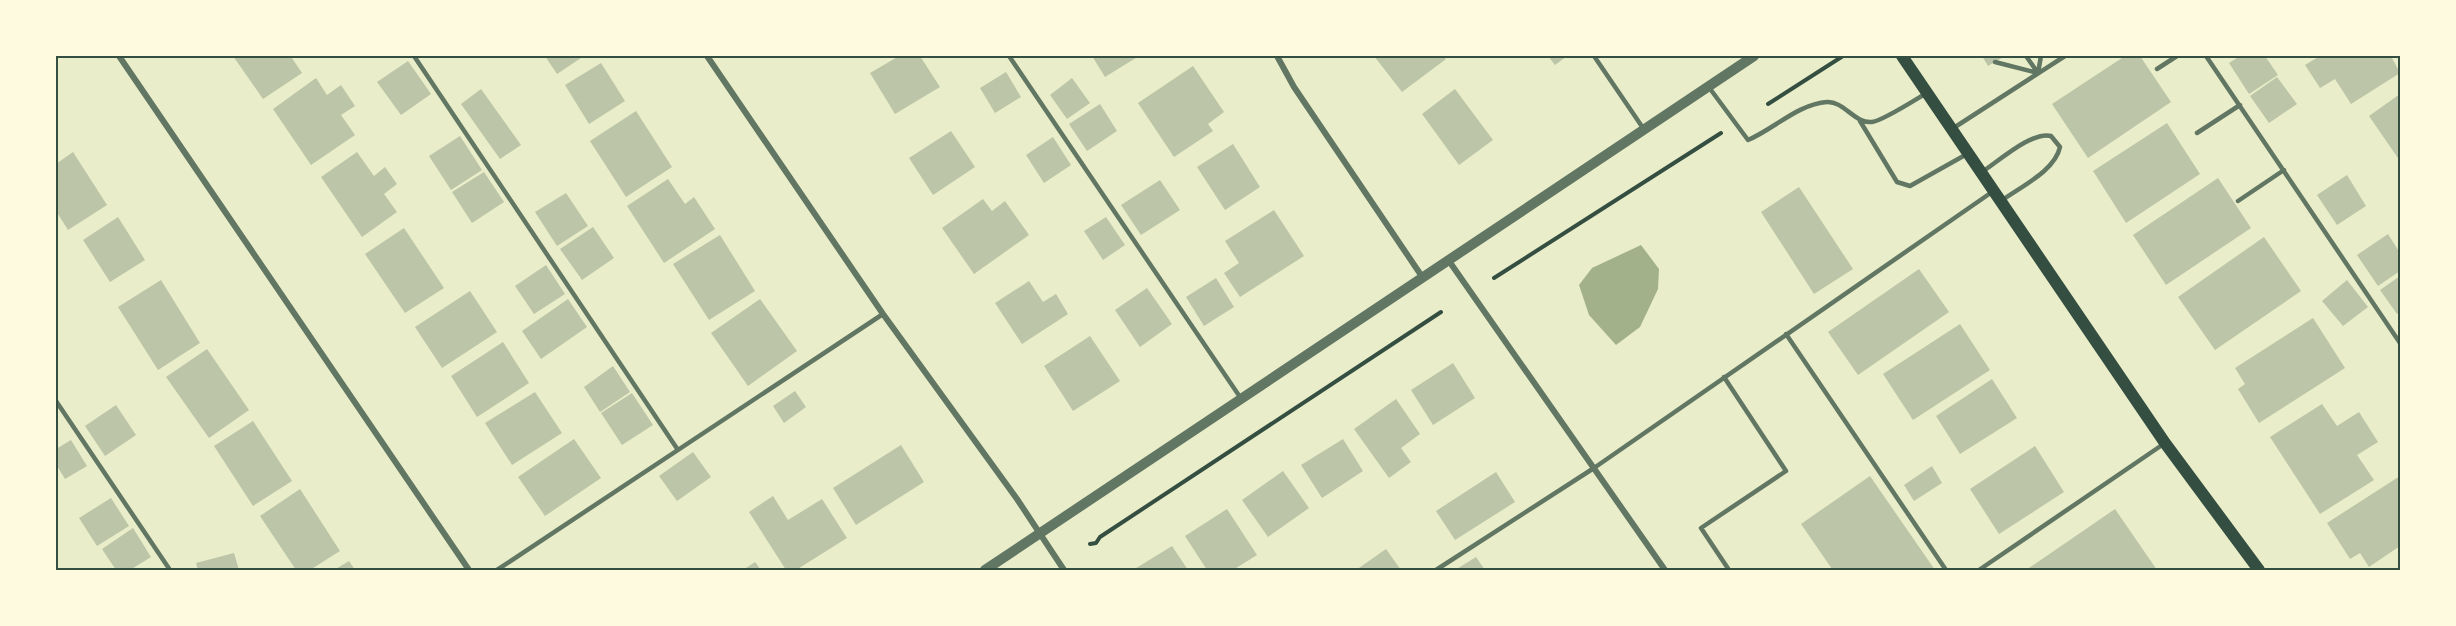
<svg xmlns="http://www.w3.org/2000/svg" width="2456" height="626" font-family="Bitter,serif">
<rect width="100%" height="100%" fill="#e9edc9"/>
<path fill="#a3b18a" d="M 1641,245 L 1659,269 L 1658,289 L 1640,327 L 1616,345 L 1589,315 L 1579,285 L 1592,268 Z"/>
<path fill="#bcc5a7" d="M 233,56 L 296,56 L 292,58 L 302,73 L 263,99 Z
M 545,56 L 584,56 L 557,74 Z
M 899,56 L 920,56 L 940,87 L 895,114 L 870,73 Z
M 1092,56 L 1139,56 L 1105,77 Z
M 1374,56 L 1443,56 L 1446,59 L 1402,92 Z
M 1548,56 L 1567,56 L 1555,65 Z
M 1982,56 L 2005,56 L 1988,66 Z
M 2125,56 L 2140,56 L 2171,102 L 2088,158 L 2052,104 Z
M 2240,56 L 2265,56 L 2278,75 L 2249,94 L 2229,63 Z
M 2320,56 L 2391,56 L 2400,73 L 2351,104 L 2335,79 L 2320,88 L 2305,65 Z
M 408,61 L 431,94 L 401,115 L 377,82 Z
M 601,63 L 625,101 L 589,124 L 565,85 Z
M 1193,66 L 1224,112 L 1208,124 L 1213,131 L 1174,157 L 1138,103 Z
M 1006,72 L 1021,97 L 995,113 L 980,88 Z
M 2277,77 L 2297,104 L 2269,123 L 2250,96 Z
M 316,78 L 327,95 L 341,85 L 355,106 L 341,115 L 355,135 L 311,165 L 273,109 Z
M 1072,78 L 1090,103 L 1067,119 L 1050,95 Z
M 481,89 L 521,145 L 500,159 L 461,104 Z
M 1455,89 L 1493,140 L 1459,165 L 1422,114 Z
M 2400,94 L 2400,161 L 2369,116 Z
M 1100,104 L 1117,131 L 1087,151 L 1069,124 Z
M 636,111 L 672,167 L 626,197 L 590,141 Z
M 2167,123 L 2200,174 L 2126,223 L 2093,171 Z
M 951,131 L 975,167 L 933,195 L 909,158 Z
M 460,136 L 482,170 L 451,190 L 429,156 Z
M 1053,137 L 1071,165 L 1044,183 L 1026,155 Z
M 1233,144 L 1260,187 L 1225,210 L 1197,167 Z
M 73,152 L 107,205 L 68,230 L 56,211 L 56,164 Z
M 357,152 L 374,176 L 385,167 L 397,184 L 384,194 L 397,212 L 362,237 L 321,177 Z
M 484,172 L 504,202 L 472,223 L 452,192 Z
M 2347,175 L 2366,206 L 2337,225 L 2317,195 Z
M 2218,178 L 2251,228 L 2166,285 L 2133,235 Z
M 668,179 L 685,204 L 694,197 L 715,229 L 664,263 L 627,206 Z
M 1160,180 L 1180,210 L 1141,235 L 1121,205 Z
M 1799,187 L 1853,269 L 1814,294 L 1761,212 Z
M 566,193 L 588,226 L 557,246 L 535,212 Z
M 983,199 L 992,211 L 1005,201 L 1029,235 L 974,274 L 942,228 Z
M 1274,210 L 1304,256 L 1240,297 L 1224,273 L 1239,263 L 1225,241 Z
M 118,217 L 145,260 L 110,282 L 83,240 Z
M 1106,217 L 1125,245 L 1103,260 L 1084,231 Z
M 593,227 L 614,258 L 582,280 L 560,249 Z
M 404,228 L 444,288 L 405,313 L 365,254 Z
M 2388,234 L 2400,253 L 2400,271 L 2378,286 L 2357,255 Z
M 720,235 L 755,291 L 709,320 L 673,264 Z
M 2264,237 L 2301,291 L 2215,350 L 2178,297 Z
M 546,265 L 565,294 L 534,314 L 515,286 Z
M 1919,269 L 1949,312 L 1858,375 L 1828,332 Z
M 2400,276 L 2400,312 L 2397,314 L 2380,290 Z
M 1216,278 L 1234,307 L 1204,326 L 1186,297 Z
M 161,280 L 200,343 L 158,370 L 118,307 Z
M 2347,280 L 2368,307 L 2343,326 L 2322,301 Z
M 1029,281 L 1043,302 L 1056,294 L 1068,314 L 1022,344 L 995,303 Z
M 1147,288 L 1172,324 L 1140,347 L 1115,310 Z
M 470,291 L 497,332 L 442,368 L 415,327 Z
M 568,299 L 587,327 L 541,359 L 522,331 Z
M 760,299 L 797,351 L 748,386 L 711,333 Z
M 2313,318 L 2345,368 L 2259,423 L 2238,389 L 2245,384 L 2235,368 Z
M 1960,324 L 1990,370 L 1913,420 L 1883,374 Z
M 1090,336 L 1120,381 L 1073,411 L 1044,366 Z
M 503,342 L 529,383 L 477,417 L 451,376 Z
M 207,349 L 249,410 L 209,438 L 166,377 Z
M 1453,363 L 1475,398 L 1433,425 L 1411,390 Z
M 613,366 L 630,392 L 600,412 L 584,387 Z
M 1992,379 L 2017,418 L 1960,454 L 1936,416 Z
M 795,391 L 806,407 L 784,423 L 773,406 Z
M 535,392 L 562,433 L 512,465 L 485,423 Z
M 632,393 L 653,425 L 622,445 L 601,413 Z
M 1396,399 L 1420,434 L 1401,448 L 1411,462 L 1389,478 L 1354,429 Z
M 2322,404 L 2337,426 L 2359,412 L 2378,442 L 2357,455 L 2374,480 L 2320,514 L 2270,437 Z
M 116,405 L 136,435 L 105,456 L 85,426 Z
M 253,421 L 292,481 L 253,506 L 214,446 Z
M 574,439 L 601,478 L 545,516 L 518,477 Z
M 1343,439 L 1363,471 L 1322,498 L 1301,465 Z
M 71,440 L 87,466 L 65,479 L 56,464 L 56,449 Z
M 901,445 L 924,482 L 856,525 L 833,488 Z
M 2035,446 L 2064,492 L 1999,534 L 1970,489 Z
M 693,452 L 711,477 L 677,501 L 659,476 Z
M 1932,466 L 1942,483 L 1914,501 L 1904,485 Z
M 1283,471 L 1309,508 L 1268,537 L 1242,500 Z
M 1496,472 L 1515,502 L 1455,540 L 1436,511 Z
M 1870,476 L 1935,570 L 1830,570 L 1832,569 L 1801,524 Z
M 2400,476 L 2400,546 L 2369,567 L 2360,553 L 2350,559 L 2327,523 Z
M 300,489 L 340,551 L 310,570 L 296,570 L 260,516 Z
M 773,496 L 788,520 L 822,499 L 847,538 L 796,570 L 786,570 L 749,512 Z
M 111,498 L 129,526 L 97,546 L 79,518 Z
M 1227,509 L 1257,555 L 1233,570 L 1207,570 L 1185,536 Z
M 2115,509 L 2157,570 L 2026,570 Z
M 133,528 L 151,557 L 130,570 L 116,570 L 102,549 Z
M 1172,546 L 1188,570 L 1133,570 Z
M 1386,549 L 1401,570 L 1356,570 Z
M 234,553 L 239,570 L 198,570 L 196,563 Z
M 1476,557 L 1485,570 L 1455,570 Z
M 349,561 L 355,570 L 334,570 Z
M 755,562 L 761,570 L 743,570 Z"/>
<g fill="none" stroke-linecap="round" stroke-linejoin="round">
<path stroke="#344e41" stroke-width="4" d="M 1768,104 L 1843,56
M 1494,278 L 1721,133
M 1090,544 L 1096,543 L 1100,537 L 1441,312"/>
<path stroke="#617663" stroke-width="4.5" d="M 414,56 L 678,450
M 1009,56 L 1240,397
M 1594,56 L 1643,128
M 2206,56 L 2400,343
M 1995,62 L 2038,73 L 2026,56
M 2157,69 L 2177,56
M 2038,73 L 2041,56
M 1708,86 L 1748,140 C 1774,129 1798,104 1827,102 C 1844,101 1855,124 1872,122 C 1882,121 1915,100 1925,94
M 1860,121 L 1897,182 L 1910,186 L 1967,154
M 1952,129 L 2065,56
M 2197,133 L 2240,105
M 1982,172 C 1999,161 2032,131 2051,136 L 2060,147 C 2055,171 2020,187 2001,201
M 2238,201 L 2284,170
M 1786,334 L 1946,570
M 1724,377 L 1786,471 L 1701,528 L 1729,570
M 56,401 L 170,570
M 497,570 L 883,314
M 1436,570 L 1594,468 L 1992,192
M 1979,570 L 2165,443"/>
<path stroke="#617663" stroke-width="6" d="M 119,56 L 469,570
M 707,56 L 883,314 L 1017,499 L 1064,570
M 1277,56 L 1294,87 L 1423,278
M 1449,261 L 1665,570"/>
<path stroke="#617663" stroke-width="10" d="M 985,570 L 1754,56"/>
<path stroke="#344e41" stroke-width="12" d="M 1902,56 L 2165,443 L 2259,570"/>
</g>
<rect width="2456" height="626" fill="none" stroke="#fefae0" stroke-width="114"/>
<rect x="57" y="57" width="2342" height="512" fill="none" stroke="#344e41" stroke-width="2"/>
</svg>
